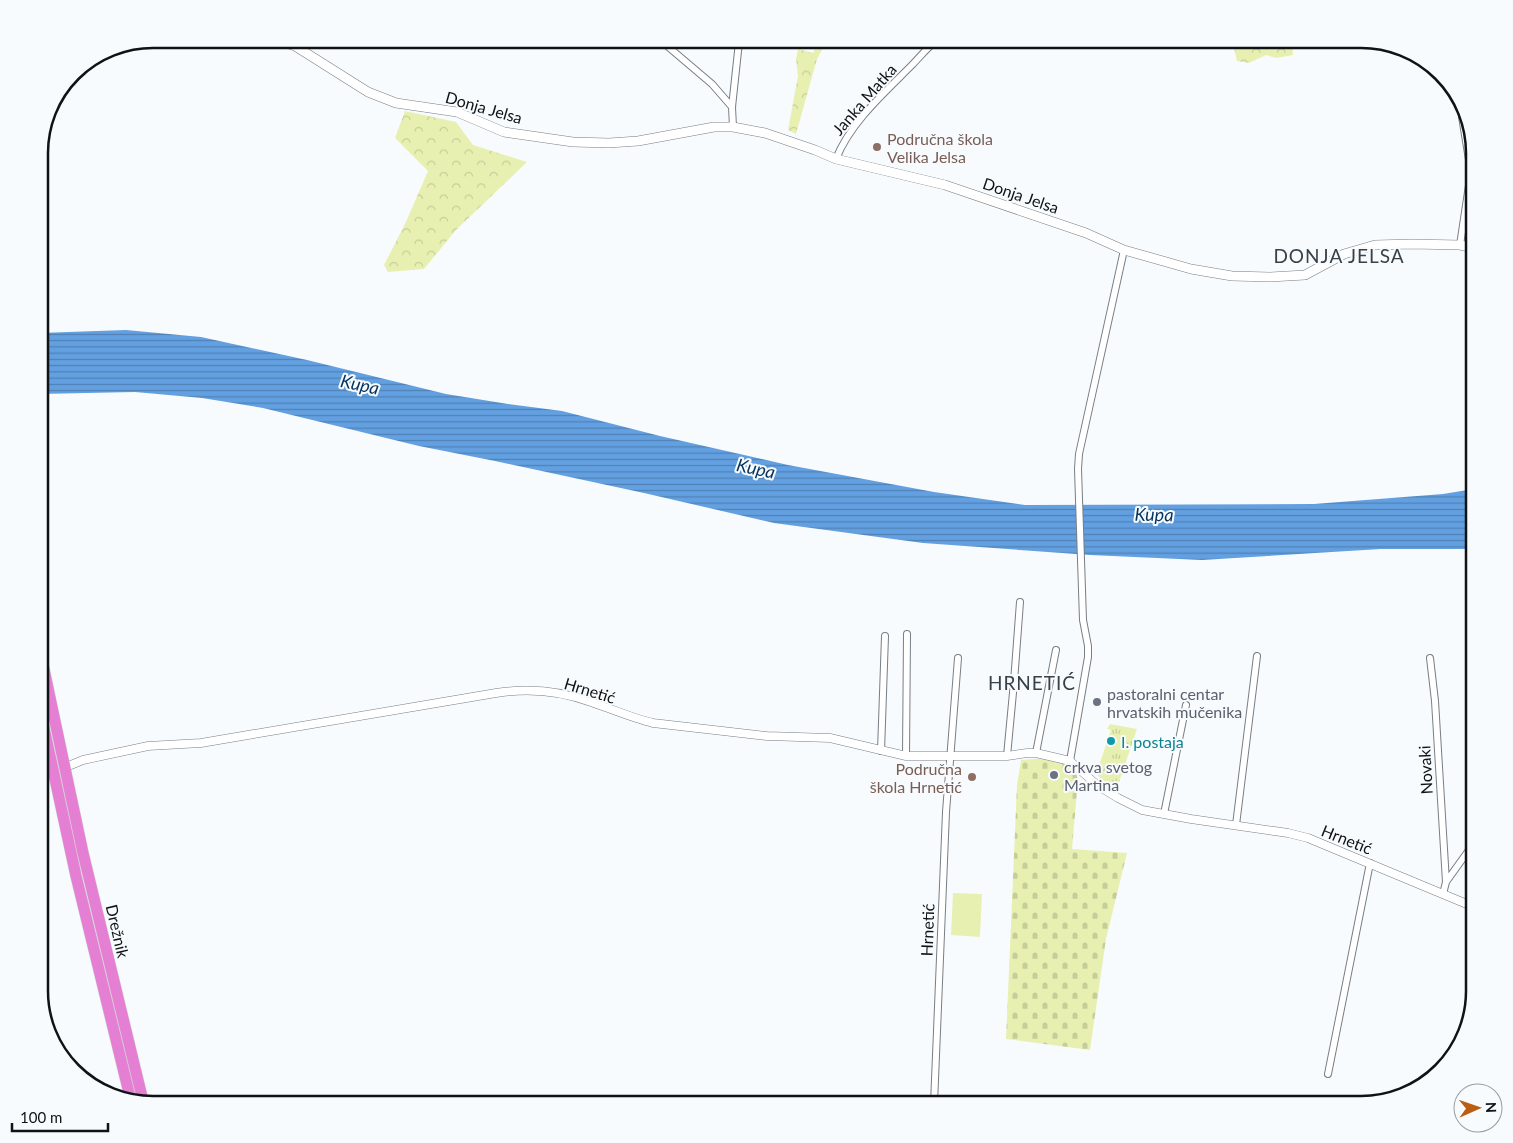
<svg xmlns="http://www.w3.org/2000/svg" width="1513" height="1143" font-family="Lato,sans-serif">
<defs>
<pattern id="forest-crowns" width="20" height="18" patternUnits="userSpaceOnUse" patternTransform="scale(1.25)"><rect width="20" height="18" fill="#e8f0b1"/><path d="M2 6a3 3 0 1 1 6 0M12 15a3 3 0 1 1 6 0" fill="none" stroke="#c6cd98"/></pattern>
<pattern id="cemetery-stones" width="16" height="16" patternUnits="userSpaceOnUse" patternTransform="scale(1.25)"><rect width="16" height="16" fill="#e8f0b1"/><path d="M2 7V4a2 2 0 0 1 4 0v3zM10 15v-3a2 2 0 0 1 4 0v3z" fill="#c6cd98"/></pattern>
<pattern id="park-tufts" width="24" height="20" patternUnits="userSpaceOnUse" patternTransform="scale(1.25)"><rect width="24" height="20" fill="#e8f0b1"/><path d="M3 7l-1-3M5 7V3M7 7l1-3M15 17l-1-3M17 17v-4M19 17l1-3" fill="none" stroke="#c6cd98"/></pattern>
<pattern id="water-rules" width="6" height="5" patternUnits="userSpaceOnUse" patternTransform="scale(1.25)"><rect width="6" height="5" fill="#63a0e1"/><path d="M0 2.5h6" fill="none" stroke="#5081b5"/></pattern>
</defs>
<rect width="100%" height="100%" fill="#f7fbfe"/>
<path fill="#e8f0b1" d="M 953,893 L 982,894 L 980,937 L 951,935 Z"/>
<path fill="url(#forest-crowns)" d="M 820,39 L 828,39 L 817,59 L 796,134 L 788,130 L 798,76 L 796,59 L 798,49 L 813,53 Z
M 1232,39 L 1292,39 L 1293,55 L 1276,58 L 1266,55 L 1249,63 L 1237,61 Z
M 405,111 L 456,122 L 473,145 L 527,162 L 456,230 L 424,269 L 388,272 L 384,265 L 405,224 L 428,171 L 395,138 Z"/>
<path fill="url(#cemetery-stones)" d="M 1047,758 C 1061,762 1074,764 1078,779 L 1072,849 L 1127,853 L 1106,939 L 1090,1050 L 1006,1039 L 1017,785 L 1021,760 Z"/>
<path fill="url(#park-tufts)" d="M 1110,724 L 1137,729 L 1116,791 L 1096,774 L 1111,730 L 1107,729 Z"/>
<path fill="url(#water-rules)" d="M 126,330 L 201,337 L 307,360 L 446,394 L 508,404 L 562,411 L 660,436 L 788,465 L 934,492 L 1025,505 L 1314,504 L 1443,494 L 1474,489 L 1474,549 L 1381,549 L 1202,560 L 1090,555 L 923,543 L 774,523 L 644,493 L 495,461 L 419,446 L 263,408 L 202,398 L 135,392 L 39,394 L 39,333 Z"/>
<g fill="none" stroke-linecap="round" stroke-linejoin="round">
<g stroke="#767f86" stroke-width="8">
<path id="minor" d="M 659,39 L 712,84 L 732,107
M 1459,98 L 1471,172 L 1460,245
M 733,127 L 732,107 L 739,42 L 742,39
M 836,159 C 850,123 884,93 911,66 C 920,57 929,45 939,39
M 1430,658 L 1435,701 L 1446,882
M 1474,659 L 1474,663
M 881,751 L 885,636
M 1036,753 L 1056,650
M 906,756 L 907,634
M 1007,756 L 1014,682 L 1020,602
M 1070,761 L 1088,657 L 1088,646 L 1083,620 L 1078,469 L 1079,454 L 1124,250
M 1164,814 L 1186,705
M 1236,825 L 1257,656
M 1443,894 L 1446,882 L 1474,843
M 1328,1074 L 1370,863
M 934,1104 L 946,812 L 958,658"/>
</g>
<g stroke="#767f86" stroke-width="9">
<path id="tertiary" d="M 39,778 L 83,760 L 148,746 L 201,743 L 496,693 C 527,688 561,691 591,702 C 612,709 632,718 653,723 L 767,736 L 830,738 L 906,756 L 1007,756 L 1027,753 L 1036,753 L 1070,761 L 1097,785 L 1118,798 L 1142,810 L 1191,819 L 1288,833 L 1308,838 L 1474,907"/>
</g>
<g stroke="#767f86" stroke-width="10">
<path id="secondary" d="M 273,39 L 295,46 L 368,92 L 396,103 L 457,112 L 504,132 L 573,142 L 609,143 L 638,141 L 714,127 L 733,127 L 765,133 L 815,150 L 836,159 L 945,185 L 1086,233 L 1124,250 L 1191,269 L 1232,276 L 1270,277 L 1305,275 L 1344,254 L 1375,245 L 1412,244 L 1460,245 L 1474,248"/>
</g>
<use href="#minor" stroke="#fff" stroke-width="6"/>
<use href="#tertiary" stroke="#fff" stroke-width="8"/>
<use href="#secondary" stroke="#fff" stroke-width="9"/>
<g stroke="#d4d5d5" stroke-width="12" stroke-linecap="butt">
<path id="motorway-bridge" d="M 39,646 L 83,853 L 143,1101
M 39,705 L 76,876 L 130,1097"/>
</g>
<use href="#motorway-bridge" stroke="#e57fd3" stroke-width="11"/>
</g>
<g fill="#8d6e63" stroke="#f7fbfe" stroke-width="2">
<circle cx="877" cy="147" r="5"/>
<circle cx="972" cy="777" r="5"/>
</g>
<g fill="#6b7280" stroke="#f7fbfe" stroke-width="2">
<circle cx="1097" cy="702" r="5"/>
<circle cx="1054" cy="775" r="5"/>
</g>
<circle fill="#0f9aa8" stroke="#f7fbfe" stroke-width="2" cx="1111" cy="741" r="5"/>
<g text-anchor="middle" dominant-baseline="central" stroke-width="4" stroke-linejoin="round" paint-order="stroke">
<g font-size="16" fill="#0f1316" stroke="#f7fbfe">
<text transform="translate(864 99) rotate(-49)">Janka Matka</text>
<text transform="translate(484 107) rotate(16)">Donja Jelsa</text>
<text transform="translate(1021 195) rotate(19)">Donja Jelsa</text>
<text transform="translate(590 690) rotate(17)">Hrnetić</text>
<text transform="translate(1425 770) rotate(-93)">Novaki</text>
<text transform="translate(1347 839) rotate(22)">Hrnetić</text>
<text transform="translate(927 930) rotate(-88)">Hrnetić</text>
<text transform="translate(118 931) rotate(77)">Drežnik</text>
</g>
<g font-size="16" fill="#785e54" stroke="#f7fbfe" text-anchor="start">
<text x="887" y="138">Područna škola<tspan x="887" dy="18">Velika Jelsa</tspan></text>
<text x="962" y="768" text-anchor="end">Područna<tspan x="962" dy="18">škola Hrnetić</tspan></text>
</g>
<g font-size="16" fill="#5b616d" stroke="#f7fbfe" text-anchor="start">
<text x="1107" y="693">pastoralni centar<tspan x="1107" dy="18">hrvatskih mučenika</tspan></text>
<text x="1064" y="766">crkva svetog<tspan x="1064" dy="18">Martina</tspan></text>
</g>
<g font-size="16" fill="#0d838f" stroke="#f7fbfe" text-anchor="start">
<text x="1121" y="741">I. postaja</text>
</g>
<g font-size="18" font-style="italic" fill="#06335d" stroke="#f7fbfe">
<text transform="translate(360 384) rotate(12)">Kupa</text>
<text transform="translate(756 468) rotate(12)">Kupa</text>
<text transform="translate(1154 514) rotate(1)">Kupa</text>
</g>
<g font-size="19" letter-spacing="1" fill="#394148" stroke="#f7fbfe">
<text x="1339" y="255">DONJA JELSA</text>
<text x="1032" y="682">HRNETIĆ</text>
</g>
</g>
<path d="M0 0H1513V1143H0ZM153 48H1361A105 105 0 0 1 1466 153V991A105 105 0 0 1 1361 1096H153A105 105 0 0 1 48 991V153A105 105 0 0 1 153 48Z" fill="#f7fbfe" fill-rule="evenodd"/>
<path fill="none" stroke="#0f1316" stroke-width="2.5" d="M153 48H1361A105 105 0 0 1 1466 153V991A105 105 0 0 1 1361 1096H153A105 105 0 0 1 48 991V153A105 105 0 0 1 153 48Z"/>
<g transform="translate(1478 1108) rotate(88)"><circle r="24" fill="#f7fbfe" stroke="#9a9ea1"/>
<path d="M0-4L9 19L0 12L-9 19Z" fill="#bc5e10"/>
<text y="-8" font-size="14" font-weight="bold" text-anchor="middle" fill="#0f1316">N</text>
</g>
<path d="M12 1123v8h96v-8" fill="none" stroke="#0f1316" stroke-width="2.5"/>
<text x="20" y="1123" font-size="15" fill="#0f1316" stroke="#f7fbfe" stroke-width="4" paint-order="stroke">100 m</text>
</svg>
